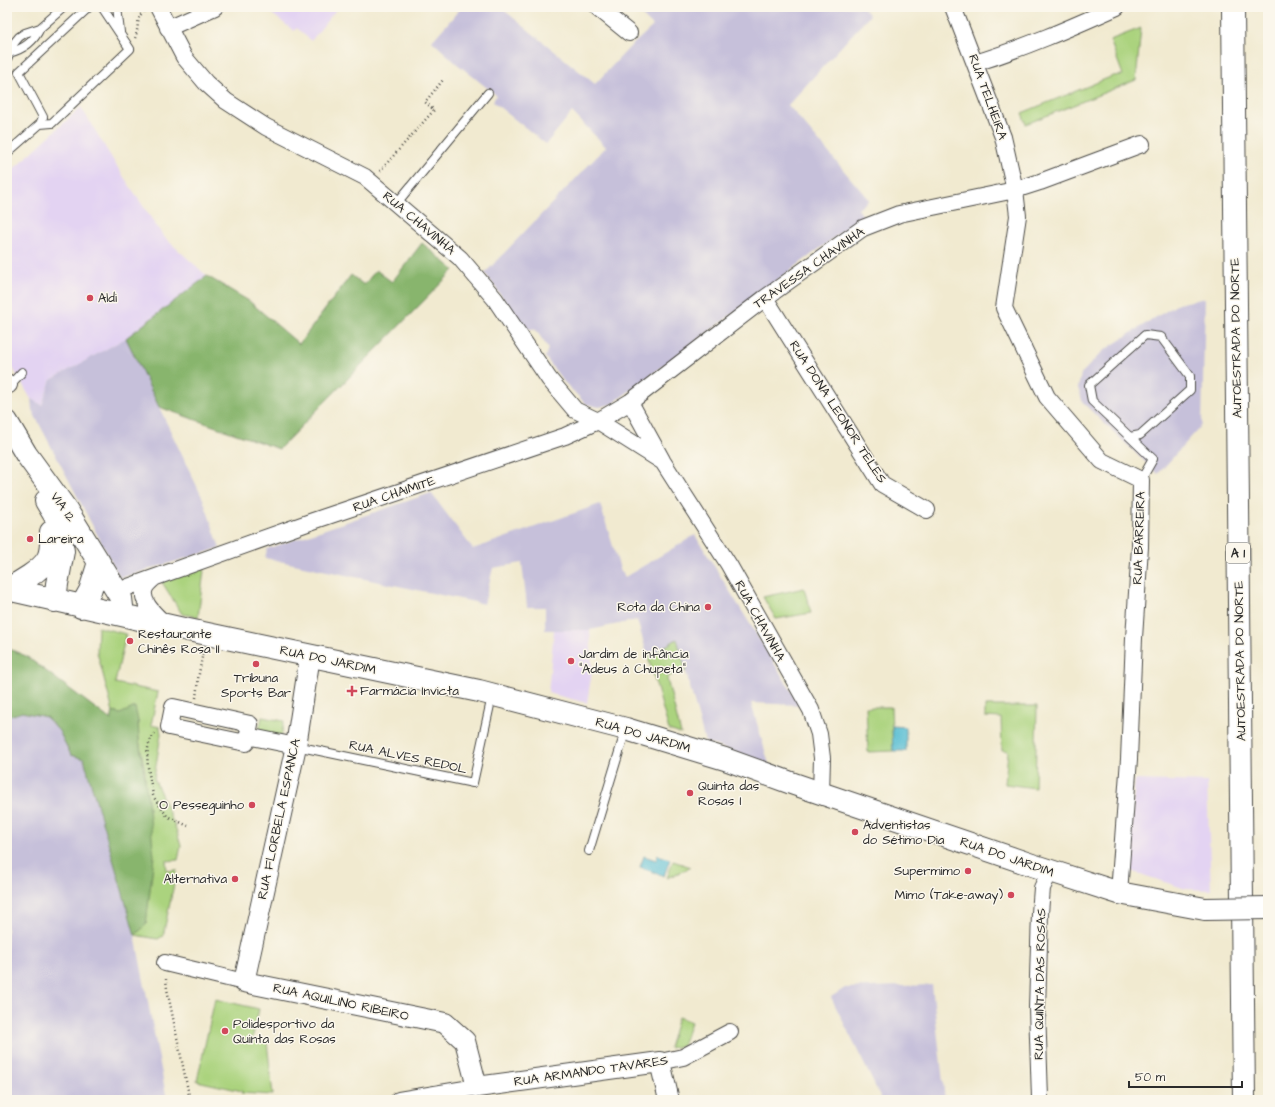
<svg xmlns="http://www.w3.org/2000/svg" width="1275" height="1107" font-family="'Architects Daughter',sans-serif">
<rect width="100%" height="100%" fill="#fbf7ec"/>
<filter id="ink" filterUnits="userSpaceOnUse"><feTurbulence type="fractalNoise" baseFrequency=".025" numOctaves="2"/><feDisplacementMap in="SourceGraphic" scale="8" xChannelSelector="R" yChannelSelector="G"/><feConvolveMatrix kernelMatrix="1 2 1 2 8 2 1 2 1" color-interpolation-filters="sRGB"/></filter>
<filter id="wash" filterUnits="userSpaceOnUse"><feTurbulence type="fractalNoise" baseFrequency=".012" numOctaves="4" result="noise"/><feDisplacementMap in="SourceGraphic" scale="16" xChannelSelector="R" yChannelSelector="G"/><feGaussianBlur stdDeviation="0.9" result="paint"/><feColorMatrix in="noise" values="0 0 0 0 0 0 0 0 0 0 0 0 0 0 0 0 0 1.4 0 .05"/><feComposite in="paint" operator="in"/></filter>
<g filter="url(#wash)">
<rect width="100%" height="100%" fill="#f1ead0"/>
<path fill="#e3d3f2" d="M 272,7 L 338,7 L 311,41 L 297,28 L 294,31 L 267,10 Z
M 81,107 L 116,165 L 163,236 L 207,276 L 126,338 L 51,380 L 42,405 L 31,399 L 7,358 L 7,175 Z
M 554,630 L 590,630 L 592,671 L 587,703 L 548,693 Z
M 1135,780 L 1207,782 L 1211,890 L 1186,889 L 1128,870 Z"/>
<path fill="#c6c0da" d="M 462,7 L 500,7 L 595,84 L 629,48 L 653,26 L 633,7 L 862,7 L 870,15 L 788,105 L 869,200 L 858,209 L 863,216 L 612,404 L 599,407 L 586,404 L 564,382 L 545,357 L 548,348 L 536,330 L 524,328 L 485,273 L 606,147 L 572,112 L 546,144 L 493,102 L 496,95 L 456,63 L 432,41 Z
M 1205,298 L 1202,425 L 1158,474 L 1083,403 L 1078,388 L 1081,374 L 1103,351 L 1148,322 L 1178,304 Z
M 126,338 L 203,499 L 220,548 L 120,578 L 32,410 L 31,399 L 42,405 L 51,380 Z
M 431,493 L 473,549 L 600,504 L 620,569 L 625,577 L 695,535 L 800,705 L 751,703 L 769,764 L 705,742 L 677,639 L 648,657 L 637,620 L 590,630 L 545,630 L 545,607 L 527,607 L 522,563 L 493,568 L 484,604 L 265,558 L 267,549 Z
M 22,712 L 46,717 L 59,731 L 71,755 L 84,759 L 135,935 L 167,1100 L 7,1100 L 7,717 Z
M 932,985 L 945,1100 L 882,1100 L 831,997 L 845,988 Z"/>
<path fill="#abd37e" stroke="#6b7f54" d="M 1141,28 L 1136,80 L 1026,124 L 1022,113 L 1113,76 L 1123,75 L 1110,40 Z
M 205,563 L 198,617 L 182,614 L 160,579 Z
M 804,588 L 811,613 L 776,619 L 763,597 Z
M 98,627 L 126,634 L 115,683 L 158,692 L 151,725 L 160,727 L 161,734 L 154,778 L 176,829 L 181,846 L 178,860 L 166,861 L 167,871 L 177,870 L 163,936 L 158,939 L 135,935 L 146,924 L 145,772 L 139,739 L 138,721 L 120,714 L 113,712 L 97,652 Z
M 677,639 L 686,671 L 669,676 L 667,679 L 681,734 L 669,730 L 648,657 Z
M 985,706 L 1037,706 L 1035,788 L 1005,784 L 1008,751 L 1002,750 L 1001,718 L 985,717 Z
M 866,707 L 891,707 L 893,751 L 868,752 Z
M 262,717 L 284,721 L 281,739 L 258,734 Z
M 673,861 L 691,867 L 667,878 Z
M 215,999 L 259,1009 L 252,1040 L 267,1042 L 273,1095 L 241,1093 L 242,1091 L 197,1081 Z
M 678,1017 L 691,1022 L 683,1046 L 669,1048 Z"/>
<path fill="#88b56d" stroke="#5a704c" d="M 422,243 L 454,270 L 279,449 L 159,407 L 126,338 L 207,276 L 249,301 L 299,344 L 351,275 L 364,285 L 376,270 L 392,282 Z
M 7,648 L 26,656 L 111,720 L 113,712 L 120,714 L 135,707 L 138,721 L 139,739 L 148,800 L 154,856 L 146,925 L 135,935 L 84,759 L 71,755 L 59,731 L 46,717 L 22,712 L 7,717 Z"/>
<path fill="#56bdd3" stroke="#40747f" d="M 892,726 L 906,727 L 906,751 L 893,751 Z
M 658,855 L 670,859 L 664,876 L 640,867 L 644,856 L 656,860 Z"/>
</g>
<g filter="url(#ink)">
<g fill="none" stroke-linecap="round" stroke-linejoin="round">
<g stroke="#494844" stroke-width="10">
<path id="service" d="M 117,7 L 120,32
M 9,53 C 24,49 34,42 40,28
M 7,59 L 14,43 L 19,37 L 25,33 L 40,28 L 64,7
M 40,124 L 52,123 L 130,49 L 102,7
M 7,153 L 40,124 L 43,117 L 19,72 L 89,7
M 396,204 L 488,93
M 8,387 L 22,372
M 1130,437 L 1140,435 L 1190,390 L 1190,376 L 1161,337 L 1145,335 L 1089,385 L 1092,401 L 1153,459 L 1141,480
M 296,746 L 473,783 L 492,696
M 589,851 L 626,729"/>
</g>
<g stroke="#494844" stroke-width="18">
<path id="minor" d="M 158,7 L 184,57 L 206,83 L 226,101 L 266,127 L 365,177 L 460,258 L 495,299 L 549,379 L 575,410 L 598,421 L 663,462 L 729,565 L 811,710 L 819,734 L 822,758 L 821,794
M 597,7 L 629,33
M 953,7 L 1003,137 L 1015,190 L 1018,216 L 1004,308 L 1047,397 L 1102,461 L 1141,480 L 1140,547 L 1134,638 L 1129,759 L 1119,893
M 168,28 L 215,7
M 975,63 C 1024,48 1070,28 1117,7
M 765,298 L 882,484 L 927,510
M 7,382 L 9,385
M 630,402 L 662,460
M 154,578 C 151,581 147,584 145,588 C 139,602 157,616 166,625
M 118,593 L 128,587 L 313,521 L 565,436 L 598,421 L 630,402 L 765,298 L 863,228 L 899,214 L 1015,190 L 1040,182 L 1142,144
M 173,707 L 250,724 L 246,743 L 169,727 Z
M 247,736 L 296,746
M 165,963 L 244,982
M 660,1062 L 683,1057 L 730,1032
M 1040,1098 L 1037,1008 L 1040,913 L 1042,888 L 1050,871
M 399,1100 L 477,1087"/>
</g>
<g stroke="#494844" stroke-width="22">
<path id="tertiary" d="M 310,656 L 296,746 L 244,982 L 445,1023 L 465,1041 L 477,1087 L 660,1062 L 669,1100"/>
</g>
<g stroke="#494844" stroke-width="24">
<path id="secondary" d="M 7,422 L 26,454 L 66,509 L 118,593 L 121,598 L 123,615
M 46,501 L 58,521 L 63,551 L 57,584 L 55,601
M 7,589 L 179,628 L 479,691 L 626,729 L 725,759 L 794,784 L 1032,865 L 1119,893 L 1205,909
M 7,589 C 19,583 42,570 48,558 C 52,550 51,541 51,532
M 81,607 L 90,591 L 99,562"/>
</g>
<g stroke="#494844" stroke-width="24">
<path id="motorway" d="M 1233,7 L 1244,1100"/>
</g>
<path stroke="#494844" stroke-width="2.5" stroke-dasharray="1 3" stroke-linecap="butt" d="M 135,38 C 139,29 136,17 144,11
M 380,171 L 434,110 L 425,102 L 443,80
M 196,698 L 198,679 L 203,652
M 155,733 C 141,748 150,777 153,795 L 155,799 L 167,816 L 188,826
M 166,979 L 167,989 L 190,1100"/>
<use href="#service" stroke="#fff" stroke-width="8"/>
<use href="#minor" stroke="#fff" stroke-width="16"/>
<use href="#tertiary" stroke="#fff" stroke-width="20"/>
<use href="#secondary" stroke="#fff" stroke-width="22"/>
<use href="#motorway" stroke="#fff" stroke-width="22"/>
<g stroke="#494844" stroke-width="24" stroke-linecap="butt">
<path id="secondary-bridge" d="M 1205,909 L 1268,908"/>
</g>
<use href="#secondary-bridge" stroke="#fff" stroke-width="22"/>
</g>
</g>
<g fill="#d1495b" stroke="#fbf7ec" stroke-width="1.5">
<circle cx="90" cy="298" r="4"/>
<circle cx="30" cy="539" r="4"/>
<circle cx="708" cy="607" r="4"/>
<circle cx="130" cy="641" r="4"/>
<circle cx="571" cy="661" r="4"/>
<circle cx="256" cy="664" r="4"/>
<path d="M350 685h4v4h4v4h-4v4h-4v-4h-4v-4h4z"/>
<circle cx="690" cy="793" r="4"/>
<circle cx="252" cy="805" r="4"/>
<circle cx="855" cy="832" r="4"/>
<circle cx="968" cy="871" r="4"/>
<circle cx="235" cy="879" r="4"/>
<circle cx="1011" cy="895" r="4"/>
<circle cx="225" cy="1031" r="4"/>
</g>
<g text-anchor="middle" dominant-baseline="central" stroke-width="3" stroke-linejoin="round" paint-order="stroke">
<rect fill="#fbf7ec" stroke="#696865" stroke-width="1" x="1226" y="543" width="24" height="20" rx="3"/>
<g font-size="12" font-weight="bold" fill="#2b2b2b">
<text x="1238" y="553">A 1</text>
</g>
<g font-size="13" fill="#2b2b2b" stroke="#fbf7ec">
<text transform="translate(988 97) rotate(70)">RUA TELHEIRA</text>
<text transform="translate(419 223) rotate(40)">RUA CHAVINHA</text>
<text transform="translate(809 268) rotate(-35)">TRAVESSA CHAVINHA</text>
<text transform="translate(1236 338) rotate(-91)">AUTOESTRADA DO NORTE</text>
<text transform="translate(838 412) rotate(57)">RUA DONA LEONOR TELES</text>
<text transform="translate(394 494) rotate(-19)">RUA CHAIMITE</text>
<text transform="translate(63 507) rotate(55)">VIA 12</text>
<text transform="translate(1139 538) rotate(-88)">RUA BARREIRA</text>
<text transform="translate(760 621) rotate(61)">RUA CHAVINHA</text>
<text transform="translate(328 660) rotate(12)">RUA DO JARDIM</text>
<text transform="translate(1240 661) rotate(-91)">AUTOESTRADA DO NORTE</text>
<text transform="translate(643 735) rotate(16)">RUA DO JARDIM</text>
<text transform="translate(408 757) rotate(12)">RUA ALVES REDOL</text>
<text transform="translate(279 819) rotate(-78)">RUA FLORBELA ESPANCA</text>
<text transform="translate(1007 857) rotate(19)">RUA DO JARDIM</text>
<text transform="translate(1040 984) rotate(-89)">RUA QUINTA DAS ROSAS</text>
<text transform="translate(341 1002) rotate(12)">RUA AQUILINO RIBEIRO</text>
<text transform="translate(591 1071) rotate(-8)">RUA ARMANDO TAVARES</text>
</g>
<g font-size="13" fill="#2b2b2b" stroke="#fbf7ec" text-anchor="start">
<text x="98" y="298">Aldi</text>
<text x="38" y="539">Lareira</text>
<text x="700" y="607" text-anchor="end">Rota da China</text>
<text x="138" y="634">Restaurante<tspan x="138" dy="15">Chinês Rosa II</tspan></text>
<text x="579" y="654">Jardim de infância<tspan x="579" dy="15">"Adeus à Chupeta"</tspan></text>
<text x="256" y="678" text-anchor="middle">Tribuna<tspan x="256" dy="15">Sports Bar</tspan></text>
<text x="360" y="691">Farmácia Invicta</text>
<text x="698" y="786">Quinta das<tspan x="698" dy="15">Rosas I</tspan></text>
<text x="244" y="805" text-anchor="end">O Pesseguinho</text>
<text x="863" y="825">Adventistas<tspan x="863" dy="15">do Sétimo Dia</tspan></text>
<text x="960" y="871" text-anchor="end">Supermimo</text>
<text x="227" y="879" text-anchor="end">Alternativa</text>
<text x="1003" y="895" text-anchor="end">Mimo (Take-away)</text>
<text x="233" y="1024">Polidesportivo da<tspan x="233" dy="15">Quinta das Rosas</tspan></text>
</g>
</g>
<rect width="1275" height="1107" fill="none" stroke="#fbf7ec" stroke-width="24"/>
<path d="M1129 1081v6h113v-6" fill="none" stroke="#2b2b2b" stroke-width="2"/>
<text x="1135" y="1081" font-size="12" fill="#2b2b2b" stroke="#fbf7ec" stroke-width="3" paint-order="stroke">50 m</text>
</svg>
